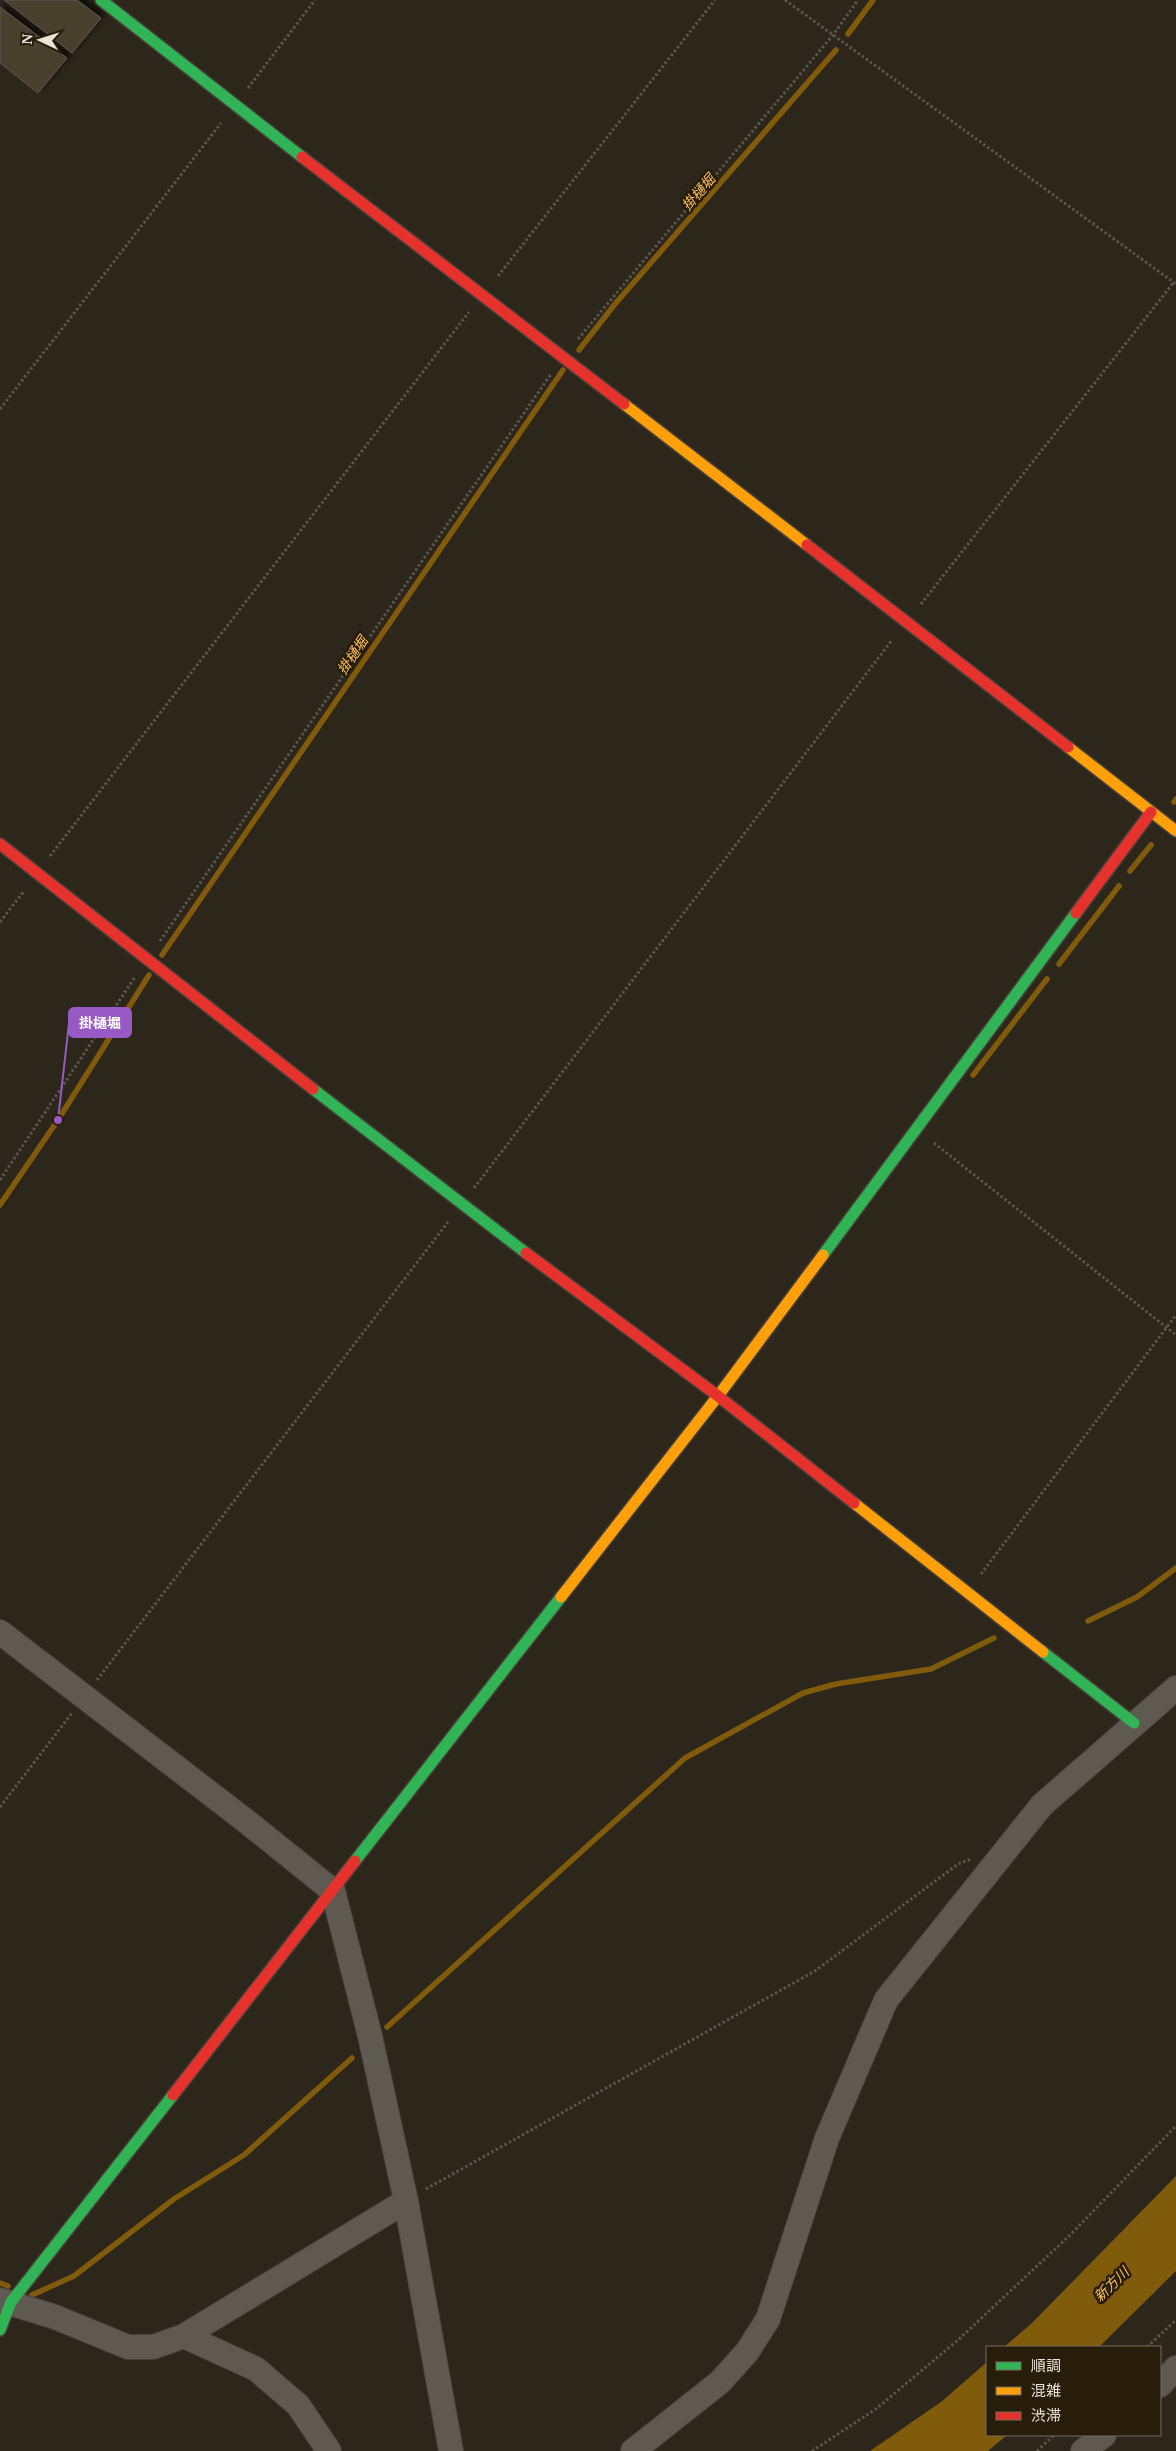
<svg xmlns="http://www.w3.org/2000/svg" width="1176" height="2451" font-family="'PT Serif','Noto Sans JP',serif">
<defs>
<filter id="shadow"><feDropShadow dx="4.5" dy="-4.5" stdDeviation="2.5" flood-color="#0009"/></filter>
</defs>
<rect width="100%" height="100%" fill="#2c261b"/>
<path fill="#815b0c" d="M 1176,2176 L 1176,2271 L 1099,2347 L 1004,2347 L 1032,2323 Z
M 987,2362 L 987,2435 L 1007,2435 L 988,2451 L 870,2451 L 941,2402 Z"/>
<g fill="none" stroke-linecap="round" stroke-linejoin="round">
<path stroke="#815b0c" stroke-width="5.5" d="M 848,34 L 873,0
M 579,350 L 615,304 L 836,50
M 1174,802 L 1176,799
M 1130,871 L 1151,845
M 162,955 L 563,370
M 1059,964 L 1119,886
M 973,1075 L 1047,979
M 0,1205 L 58,1120 L 149,975
M 1088,1621 L 1137,1597 L 1176,1568
M 387,2027 L 685,1758 L 803,1693 L 836,1684 L 931,1669 L 994,1638
M 0,2283 L 8,2286
M 32,2295 L 74,2276 L 174,2199 L 244,2155 L 352,2058"/>
</g>
<path fill="#483f2f" stroke="#5e584f" filter="url(#shadow)" d="M 4,0 L 77,0 L 101,18 L 72,53 Z
M 0,7 L 67,58 L 38,93 L 0,63 Z"/>
<g fill="none" stroke-linecap="round" stroke-linejoin="round">
<g stroke="#474139" stroke-width="26">
<path id="street" d="M 0,1632 L 246,1821 L 333,1891 L 370,2036 L 406,2201 L 451,2451
M 0,2300 L 55,2317 L 128,2347 L 153,2347 L 184,2336 L 406,2201
M 184,2336 L 256,2369 L 298,2405 L 329,2451
M 1160,2385 L 1176,2368
M 633,2451 L 720,2382 L 747,2352 L 768,2319 L 827,2138 L 886,2000 L 1042,1805 L 1176,1688
M 1083,2451 L 1104,2435"/>
</g>
<g stroke="#474139" stroke-width="14">
<path id="fast" d="M 101,0 L 302,157
M 313,1089 L 526,1253
M 823,1255 L 1076,913
M 1043,1652 L 1134,1723
M 355,1861 L 561,1597
M 0,2330 L 11,2302 L 173,2095"/>
</g>
<g stroke="#474139" stroke-width="14">
<path id="slow" d="M 624,404 L 807,545
M 1068,747 L 1176,831
M 854,1503 L 1043,1652
M 561,1597 L 718,1396 L 823,1255"/>
</g>
<g stroke="#474139" stroke-width="14">
<path id="jam" d="M 302,157 L 624,404
M 807,545 L 1068,747
M 0,844 L 313,1089
M 1076,913 L 1151,812
M 526,1253 L 718,1396 L 854,1503
M 173,2095 L 355,1861"/>
</g>
<path stroke="#5a564e" stroke-width="3" stroke-dasharray="2.5 2.5" stroke-linecap="butt" d="M 785,0 L 1176,284
M 248,88 L 315,0
M 498,276 L 715,0
M 578,339 L 833,35 L 858,0
M 0,409 L 221,123
M 921,604 L 1174,282
M 50,856 L 469,312
M 0,922 L 24,891
M 160,941 L 551,374
M 934,1143 L 1176,1335
M 0,1180 L 135,977
M 474,1188 L 892,640
M 981,1574 L 1176,1315
M 97,1680 L 448,1222
M 0,1807 L 72,1713
M 426,2189 L 815,1971 L 958,1864 L 971,1859
M 1147,2347 L 1176,2320
M 812,2451 L 876,2409 L 958,2340 L 1069,2236 L 1176,2126
M 1037,2451 L 1054,2435"/>
<use href="#street" stroke="#5e5a52" stroke-width="24"/>
<use href="#fast" stroke="#30b455" stroke-width="11"/>
<use href="#slow" stroke="#ff9f0a" stroke-width="11"/>
<use href="#jam" stroke="#e5322d" stroke-width="11"/>
</g>
<g text-anchor="middle" dominant-baseline="central" stroke-width="5" stroke-linejoin="round" paint-order="stroke">
<g font-size="14" font-style="italic" fill="#fec25f" stroke="#281d0b">
<text transform="translate(698 192) rotate(-49)">掛樋堀</text>
<text transform="translate(352 655) rotate(-56)">掛樋堀</text>
<text transform="translate(1111 2284) rotate(-44)">新方川</text>
</g>
</g>
<path fill="none" stroke="#975ac5" stroke-width="2" d="M58 1120L69 1023"/>
<circle fill="#975ac5" stroke="#281d0b" stroke-width="2" cx="58" cy="1120" r="5"/>
<rect fill="#975ac5" stroke="#975ac5" stroke-width="2" x="69" y="1008" width="62" height="29" rx="5"/>
<g font-size="14" text-anchor="middle" font-weight="bold" fill="#fff">
<text x="100" y="1028">掛樋堀</text>
</g>
<rect x="986" y="2346" width="175" height="90" fill="#281d0b" stroke="#766c5d"/>
<rect x="996" y="2362" width="25" height="8" fill="#30b455" stroke="#766c5d"/>
<text x="1031" y="2371" font-size="15" fill="#eae3d7">順調</text>
<rect x="996" y="2387" width="25" height="8" fill="#ff9f0a" stroke="#766c5d"/>
<text x="1031" y="2396" font-size="15" fill="#eae3d7">混雑</text>
<rect x="996" y="2412" width="25" height="8" fill="#e5322d" stroke="#766c5d"/>
<text x="1031" y="2421" font-size="15" fill="#eae3d7">渋滞</text>
<g transform="translate(40 40) rotate(274)" stroke="#281d0b" stroke-width="4" paint-order="stroke">
<path d="M0-4L9 19L0 12L-9 19Z" fill="#eae3d7"/>
<text y="-8" font-size="14" font-weight="bold" text-anchor="middle" fill="#eae3d7">N</text>
</g>
</svg>
